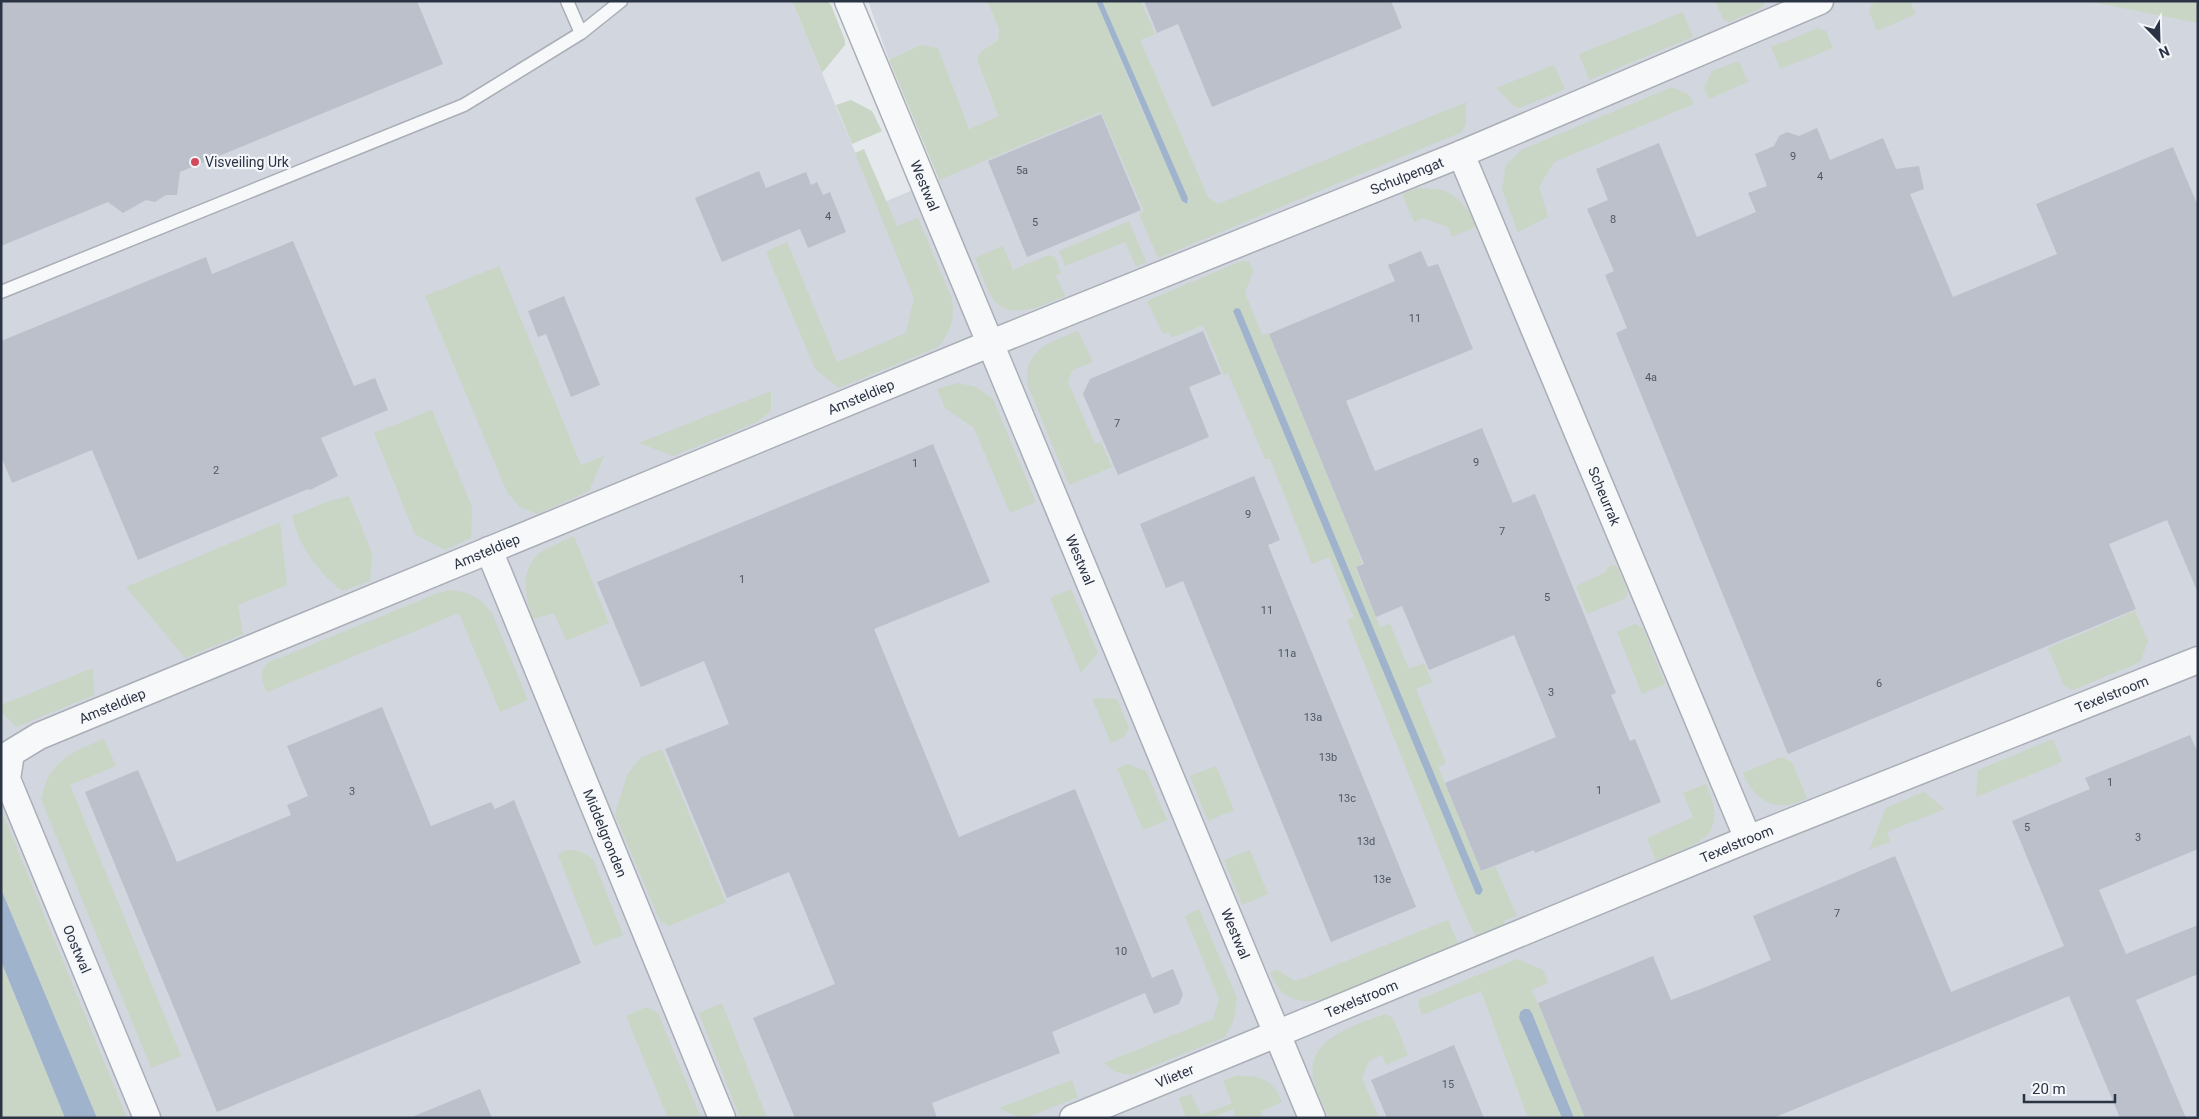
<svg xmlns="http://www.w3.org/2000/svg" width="2199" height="1119" font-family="Roboto,sans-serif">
<rect width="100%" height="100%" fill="#e4e7ec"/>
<path fill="#d2d6de" d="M 1,1 L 792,1 L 877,205 L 1135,97 L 1096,1 L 2198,1 L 2198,1118 L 1,1118 Z
M 868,1 L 987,1 L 999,29 L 998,40 L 980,52 L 977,60 L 998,116 L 969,129 L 920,45 L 889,60 Z"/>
<path fill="#c9d6c5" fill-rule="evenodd" d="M 792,1 L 827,1 L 831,5 L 845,40 L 845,45 L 822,73 Z
M 987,1 L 1096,1 L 1136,97 L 1185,204 L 1189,202 L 1188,198 L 1102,1 L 1141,1 L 1155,34 L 1140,40 L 1208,197 L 1218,204 L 1466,102 L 1466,124 L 1462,132 L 1158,258 L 1139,214 L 1144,211 L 1101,112 L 939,180 L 889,60 L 920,45 L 938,48 L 969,129 L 998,116 L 977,60 L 980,52 L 998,40 L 999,29 Z
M 1715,1 L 1765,1 L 1762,8 L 1729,22 L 1723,19 Z
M 1880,1 L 1910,1 L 1916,14 L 1877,31 L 1869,12 L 1872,4 Z
M 2087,1 L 2198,1 L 2198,23 Z
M 1683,12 L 1693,37 L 1589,80 L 1579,54 Z
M 1818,28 L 1826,31 L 1833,48 L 1780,69 L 1771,47 Z
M 1739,61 L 1748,82 L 1709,99 L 1704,88 L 1712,71 Z
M 1554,65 L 1565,89 L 1520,108 L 1514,106 L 1496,88 Z
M 1672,87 L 1689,95 L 1694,104 L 1554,162 L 1539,187 L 1548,217 L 1518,232 L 1502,190 L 1506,165 L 1521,150 Z
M 851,100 L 872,111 L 882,131 L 852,144 L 836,105 Z
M 864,149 L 897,226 L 918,218 L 952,299 C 955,318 951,332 938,347 L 839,388 L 815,369 L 766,252 L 787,242 L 837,362 L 906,333 L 914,298 L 855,153 Z
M 1417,188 C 1425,189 1433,188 1441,190 C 1457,193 1470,212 1477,226 L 1452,237 L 1448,227 L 1422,218 L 1414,222 L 1402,194 Z
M 1129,221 L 1146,262 L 1136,266 L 1125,242 L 1065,266 L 1059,251 Z
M 1003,246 L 1013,270 L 1049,255 L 1055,257 L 1061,273 L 1056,276 L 1065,296 C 1043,305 1006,325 990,294 C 984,283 980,270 975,258 Z
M 1241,261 L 1249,262 L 1253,271 L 1245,293 L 1262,335 L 1268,333 L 1358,550 L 1362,564 L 1355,568 L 1380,627 L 1390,624 L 1409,669 L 1424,663 L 1432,682 L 1416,689 L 1446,763 L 1438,767 L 1481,872 L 1495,866 L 1517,916 L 1505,920 L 1503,925 L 1475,936 L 1459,900 L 1347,620 L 1354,617 L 1329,557 L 1312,564 L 1270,459 L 1265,459 L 1228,373 L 1224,375 L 1203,325 L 1172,338 L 1169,332 L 1163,334 L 1147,301 ZM 1240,309 L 1476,874 L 1483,890 L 1478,895 L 1476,894 L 1233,311 Z
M 499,266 L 581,465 L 604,456 L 589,491 L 537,514 L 520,507 L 507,492 L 425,296 Z
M 1078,331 L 1093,362 L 1073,370 L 1068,382 L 1095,444 L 1101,442 L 1112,467 L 1069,485 L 1028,386 C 1021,350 1051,342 1078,331 Z
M 958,383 L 976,387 L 993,399 L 1035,500 L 1034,503 L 1010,513 L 974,428 L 945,408 L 937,389 Z
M 771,391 L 771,411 L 757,422 L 673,456 L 639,443 Z
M 432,410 L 472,507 L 471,538 L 445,550 L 415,534 L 374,433 Z
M 349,496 L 372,553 L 370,581 L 342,591 C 318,572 299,546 292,516 L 329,501 Z
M 280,522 L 287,585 L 238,605 L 243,634 L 185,658 L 126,587 Z
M 574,536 L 609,623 L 566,641 L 554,613 L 533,619 C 524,596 519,568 542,551 C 552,545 564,541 574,536 Z
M 1612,565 L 1617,566 L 1628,592 L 1624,599 L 1587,614 L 1576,586 L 1606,572 L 1609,566 Z
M 1071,589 L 1098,653 L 1081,673 L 1050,598 Z
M 450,590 C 469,592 481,597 492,613 L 528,700 L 500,712 L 459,613 L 267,692 C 262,680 259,674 267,663 L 438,593 Z
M 2135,611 L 2148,641 L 2140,662 L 2073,690 L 2064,686 L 2048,648 Z
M 1635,624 L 1643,628 L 1665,684 L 1642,694 L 1617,632 Z
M 93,668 L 94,695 L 16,727 L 1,711 L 1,705 Z
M 1092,698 L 1117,699 L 1129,728 L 1124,737 L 1111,743 Z
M 104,739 L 116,766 L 70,785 L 181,1056 L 151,1068 L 41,799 C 44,791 45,783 49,776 C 60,756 84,747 104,739 Z
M 2053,739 L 2062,762 L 1976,797 L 1978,770 Z
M 662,749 L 726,902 L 669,926 L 660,921 L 615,815 L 627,775 L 640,758 Z
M 1781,757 L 1792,762 L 1807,798 C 1779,814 1755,803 1743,773 Z
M 1128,764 L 1146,771 L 1167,820 L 1143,830 L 1117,768 Z
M 1216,766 L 1234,810 L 1208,821 L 1190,776 Z
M 1706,784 C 1730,838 1699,843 1656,861 L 1647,838 L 1693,817 L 1683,793 Z
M 1924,792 L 1945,809 L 1887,832 L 1890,842 L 1869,850 L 1886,808 Z
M 1,809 L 127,1118 L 97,1118 L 1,889 Z
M 566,850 C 579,850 585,852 594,861 L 623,935 L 594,946 L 558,855 Z
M 1250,850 L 1268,894 L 1242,905 L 1224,860 Z
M 1199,909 L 1237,998 L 1234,1020 L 1225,1037 L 1131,1075 L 1115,1072 L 1104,1063 L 1213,1019 L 1219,999 L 1185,916 Z
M 1448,920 L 1458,943 L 1323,999 C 1298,1005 1279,998 1270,972 L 1277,970 L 1296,981 Z
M 1517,959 L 1543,970 L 1548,983 L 1532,990 L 1585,1118 L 1574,1118 L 1532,1013 L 1529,1009 L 1519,1018 L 1562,1118 L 1528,1118 L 1481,991 L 1422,1015 L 1418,1005 L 1420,999 Z
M 1,961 L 65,1118 L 4,1118 L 1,1110 Z
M 722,1003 L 767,1118 L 740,1118 L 699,1013 Z
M 644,1008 L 649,1008 L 658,1013 L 701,1118 L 668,1118 L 626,1016 Z
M 1385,1014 L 1393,1018 L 1408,1055 L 1386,1065 L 1382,1055 L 1369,1061 L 1362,1078 L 1379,1118 L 1329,1118 C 1324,1106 1317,1094 1314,1082 C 1303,1038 1355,1026 1385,1014 Z
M 1235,1076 C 1259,1075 1273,1079 1282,1102 L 1261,1111 L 1263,1118 L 1236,1118 L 1233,1109 L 1211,1118 L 1186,1118 L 1179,1098 L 1191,1094 L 1201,1115 L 1232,1103 L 1223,1081 Z
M 1072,1080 L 1078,1097 L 1026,1118 L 1019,1118 L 999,1108 Z"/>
<path fill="#9fb4cc" d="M 1096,1 L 1102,1 L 1188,198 L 1187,204 L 1182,201 Z
M 1236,308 L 1240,309 L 1476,874 L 1483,890 L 1480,895 L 1476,894 L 1233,311 Z
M 1,889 L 97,1118 L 65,1118 L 1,961 Z
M 1524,1009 L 1529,1009 L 1532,1013 L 1574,1118 L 1562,1118 L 1519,1018 L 1520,1012 Z"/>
<path fill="#bbc0ca" d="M 1,1 L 417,1 L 443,64 L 180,172 L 177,195 L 166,195 L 155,202 L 146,200 L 123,213 L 108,202 L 1,246 Z
M 1144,1 L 1391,1 L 1402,28 L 1212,107 L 1178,24 L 1157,33 Z
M 1101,114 L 1141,210 L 1027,257 L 988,161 Z
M 1817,128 L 1830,160 L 1883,138 L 1896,169 L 1919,166 L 1924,189 L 1910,194 L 1953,297 L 2057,254 L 2036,204 L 2173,147 L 2198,206 L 2198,593 L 2167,520 L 2109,544 L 2136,609 L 1788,754 L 1616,333 L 1627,328 L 1605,275 L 1614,271 L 1587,209 L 1608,200 L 1596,169 L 1659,143 L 1697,237 L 1756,212 L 1748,193 L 1767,186 L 1755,154 L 1774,146 L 1779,136 L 1787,132 L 1799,136 Z
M 759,171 L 766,188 L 806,172 L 811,185 L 817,182 L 823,195 L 830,192 L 846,232 L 808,248 L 800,229 L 722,262 L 695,198 Z
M 293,241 L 354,386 L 375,378 L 388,410 L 321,438 L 338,476 L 310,490 L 308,489 L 138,560 L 92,450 L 12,483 L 1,456 L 1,341 L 206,257 L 212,274 Z
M 1421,251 L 1428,267 L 1438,264 L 1473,349 L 1346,401 L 1375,471 L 1482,428 L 1513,503 L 1535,494 L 1616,693 L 1611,695 L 1630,741 L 1635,739 L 1661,802 L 1535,853 L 1534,850 L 1481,871 L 1445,783 L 1556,737 L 1514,635 L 1429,670 L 1402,606 L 1376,617 L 1356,567 L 1364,564 L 1269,334 L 1395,281 L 1388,265 Z
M 564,296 L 600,385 L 571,397 L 546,334 L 538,337 L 528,311 Z
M 1203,331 L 1221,374 L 1189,387 L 1209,437 L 1118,475 L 1083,394 L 1090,379 Z
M 933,444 L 990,582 L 874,629 L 959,837 L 1075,789 L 1152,978 L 1173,969 L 1183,994 L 1179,1004 L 1154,1014 L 1145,993 L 1052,1032 L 1060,1053 L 932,1103 L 937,1118 L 795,1118 L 753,1018 L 835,984 L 789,872 L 727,898 L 665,749 L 729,724 L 704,661 L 641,687 L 597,582 Z
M 1254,476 L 1280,540 L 1268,545 L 1416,907 L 1331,942 L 1183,581 L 1166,588 L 1140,524 Z
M 382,707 L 431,826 L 491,802 L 495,809 L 514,800 L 581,963 L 217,1112 L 85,792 L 138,770 L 177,862 L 291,815 L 287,805 L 308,796 L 287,746 Z
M 2190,735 L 2198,753 L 2198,849 L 2099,890 L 2126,954 L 2198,925 L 2198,974 L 2136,1000 L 2186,1118 L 2120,1118 L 2069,996 L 1773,1118 L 1585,1118 L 1538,1003 L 1653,956 L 1671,1000 L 1706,987 L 1771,960 L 1753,916 L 1895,856 L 1951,992 L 2064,946 L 2012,821 L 2090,789 L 2085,778 Z
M 1454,1045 L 1484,1118 L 1387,1118 L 1371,1080 Z
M 480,1089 L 492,1118 L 412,1118 L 412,1117 Z"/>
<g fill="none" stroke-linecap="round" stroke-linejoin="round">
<g stroke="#a9aeb7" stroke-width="15">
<path id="service" d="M 567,1 L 581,33
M 1,292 L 464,105 L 581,33 L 621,1"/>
</g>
<g stroke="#a9aeb7" stroke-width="29">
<g id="minor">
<path id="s1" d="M 848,1 L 1312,1118"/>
<path id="s2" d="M 1461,154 L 1748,839"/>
<path id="s3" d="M 489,550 L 722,1118"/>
<path id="s4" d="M 147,1118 L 7,779 L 11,753 L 39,736 L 989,344 L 1461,154 L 1820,1"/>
<path id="s5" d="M 1073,1118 L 1748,839 L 2198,660"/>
</g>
</g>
<use href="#service" stroke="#f7f8fa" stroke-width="12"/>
<use href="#minor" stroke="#f7f8fa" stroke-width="26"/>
</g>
<circle fill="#d1495b" stroke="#f4f6f9" stroke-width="2" cx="195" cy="162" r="5"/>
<g text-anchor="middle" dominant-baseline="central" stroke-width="4.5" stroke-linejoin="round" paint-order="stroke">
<g font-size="11" fill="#4f5766">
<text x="1793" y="156">9</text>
<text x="1022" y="170">5a</text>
<text x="1820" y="176">4</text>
<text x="828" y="216">4</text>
<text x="1613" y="219">8</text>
<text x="1035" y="222">5</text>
<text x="1415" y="318">11</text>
<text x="1651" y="377">4a</text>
<text x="1117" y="423">7</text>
<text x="1476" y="462">9</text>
<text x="915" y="463">1</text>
<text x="216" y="470">2</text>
<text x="1248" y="514">9</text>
<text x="1502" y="531">7</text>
<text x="742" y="579">1</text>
<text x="1547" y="597">5</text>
<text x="1267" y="610">11</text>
<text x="1287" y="653">11a</text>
<text x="1879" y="683">6</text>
<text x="1551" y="692">3</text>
<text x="1313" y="717">13a</text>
<text x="1328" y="757">13b</text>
<text x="2110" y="782">1</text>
<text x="1599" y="790">1</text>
<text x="352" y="791">3</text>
<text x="1347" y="798">13c</text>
<text x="2027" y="827">5</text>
<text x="2138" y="837">3</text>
<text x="1366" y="841">13d</text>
<text x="1382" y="879">13e</text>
<text x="1837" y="913">7</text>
<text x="1121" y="951">10</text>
<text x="1448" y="1084">15</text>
</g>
<g font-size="14" fill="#2b3445" stroke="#f4f6f9" text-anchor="start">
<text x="205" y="162">Visveiling Urk</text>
</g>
<g font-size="14" fill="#2b3445" stroke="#f4f6f9">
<text stroke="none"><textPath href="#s4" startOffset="1904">Schulpengat</textPath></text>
<text stroke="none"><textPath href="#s1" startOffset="200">Westwal</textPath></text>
<text stroke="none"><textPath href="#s4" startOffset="1315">Amsteldiep</textPath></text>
<text stroke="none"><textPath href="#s2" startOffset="371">Scheurrak</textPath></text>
<text stroke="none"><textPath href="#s4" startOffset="910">Amsteldiep</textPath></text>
<text stroke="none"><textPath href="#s1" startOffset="605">Westwal</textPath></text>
<text stroke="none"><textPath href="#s5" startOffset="1122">Texelstroom</textPath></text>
<text stroke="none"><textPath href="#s4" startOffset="505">Amsteldiep</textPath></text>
<text stroke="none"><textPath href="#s3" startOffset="306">Middelgronden</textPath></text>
<text stroke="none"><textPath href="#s5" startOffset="718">Texelstroom</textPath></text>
<text stroke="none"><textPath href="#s1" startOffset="1010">Westwal</textPath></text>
<text transform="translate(77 949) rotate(67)">Oostwal</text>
<text stroke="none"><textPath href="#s5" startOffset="312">Texelstroom</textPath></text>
<text stroke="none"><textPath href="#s5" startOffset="110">Vlieter</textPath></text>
</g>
</g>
<rect width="2199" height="1119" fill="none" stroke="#2b3445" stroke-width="5"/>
<g transform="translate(2159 40) rotate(157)" stroke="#f4f6f9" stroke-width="4" paint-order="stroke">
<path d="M0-4L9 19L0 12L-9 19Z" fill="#2b3445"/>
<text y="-8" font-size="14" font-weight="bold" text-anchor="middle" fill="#2b3445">N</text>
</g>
<path d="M2024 1094v8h91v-8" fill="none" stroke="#2b3445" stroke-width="2.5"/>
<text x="2032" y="1094" font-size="15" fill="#2b3445" stroke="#f4f6f9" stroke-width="4" paint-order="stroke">20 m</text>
</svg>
